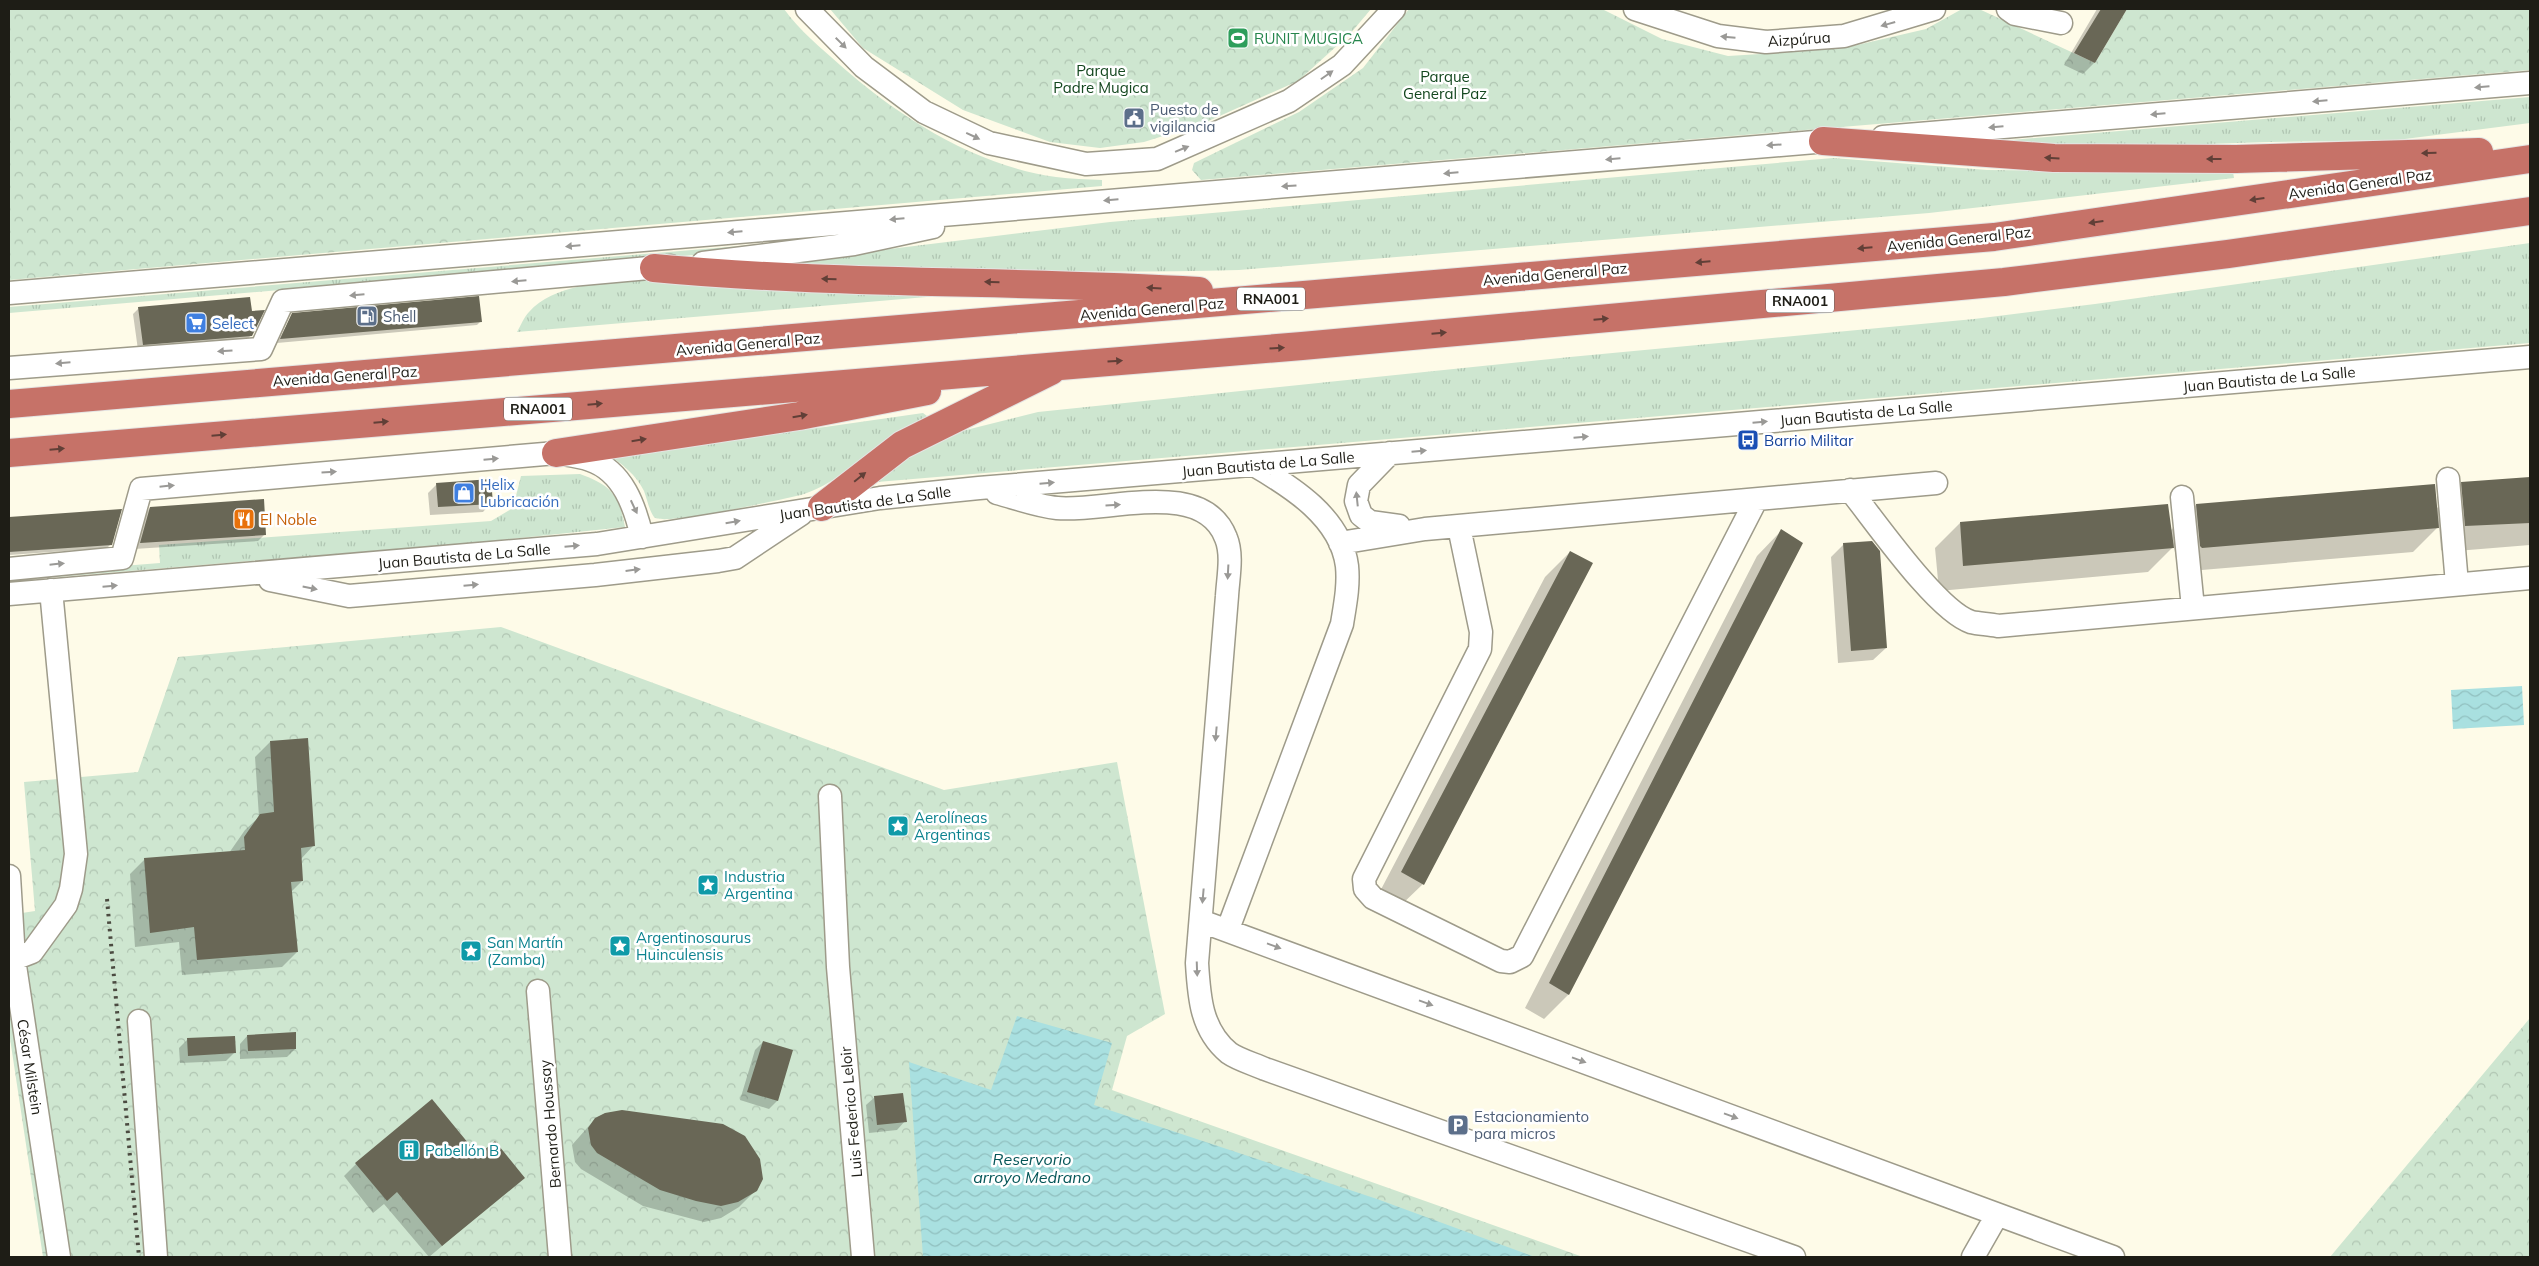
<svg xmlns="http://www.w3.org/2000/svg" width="2539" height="1266" font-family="Mulish,sans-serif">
<defs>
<pattern id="grass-tufts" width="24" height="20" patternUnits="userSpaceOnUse" patternTransform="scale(1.25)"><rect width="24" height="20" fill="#cee6d0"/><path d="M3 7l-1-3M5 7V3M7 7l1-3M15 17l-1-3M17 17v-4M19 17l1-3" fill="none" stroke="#b0c5b2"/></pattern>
<pattern id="park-crowns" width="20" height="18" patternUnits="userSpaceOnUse" patternTransform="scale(1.25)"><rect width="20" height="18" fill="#cee6d0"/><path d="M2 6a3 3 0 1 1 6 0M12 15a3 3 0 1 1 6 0" fill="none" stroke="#b0c5b2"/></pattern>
<pattern id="water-waves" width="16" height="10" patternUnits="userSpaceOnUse" patternTransform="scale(1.25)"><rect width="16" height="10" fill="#a9e0e0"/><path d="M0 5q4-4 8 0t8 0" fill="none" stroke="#91c0bf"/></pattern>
</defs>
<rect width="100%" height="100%" fill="#fefbe8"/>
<path fill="url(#grass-tufts)" d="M 2530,97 L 2530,123 L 2397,140 L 2269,142 L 2012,150 L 2006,143 L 2011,140 Z
M 1833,158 L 1987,170 L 2233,172 L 2234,178 L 1929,213 L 1239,270 C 1084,274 930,270 776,263 L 1110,222 Z
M 788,242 L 788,247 L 9,313 L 9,307 Z
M 2530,243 L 2530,343 L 877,482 L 910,455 L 958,432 L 1038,412 L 1570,357 L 1974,319 L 2095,304 Z
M 634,278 L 950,295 L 517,332 C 521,325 524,317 529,312 C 554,284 600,284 634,278 Z
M 923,413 L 927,416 L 925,419 C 910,427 894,434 881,444 C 854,464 833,485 801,495 C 782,499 662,527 654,517 C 649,510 647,499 644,491 C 637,476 621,462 606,454 L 825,427 Z
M 580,474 C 611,485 619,495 625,527 L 492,541 L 9,581 L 9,575 L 160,563 L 159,545 L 491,521 L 513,508 L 521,476 Z"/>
<path fill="url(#park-crowns)" d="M 9,9 L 784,9 C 800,31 820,47 840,65 C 900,118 976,166 1056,177 C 1071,179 1087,179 1102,180 L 1102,186 L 9,280 Z
M 830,9 L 1371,9 L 1350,34 L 1298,81 L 1204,123 L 1144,142 L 1100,148 L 1050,142 L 963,110 L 863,48 Z
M 1409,9 L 1602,9 L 1662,39 L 1728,56 L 1807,51 L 1853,46 L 1926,29 L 1962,9 L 1979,9 L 2095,63 L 2127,9 L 2530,9 L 2530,70 L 1201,180 L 1192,170 L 1194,163 L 1299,112 L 1363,68 Z
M 501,627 L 944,790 L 1117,762 L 1165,1014 L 1127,1036 L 1112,1090 L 1583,1257 L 43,1257 L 9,1032 L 9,915 L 35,911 L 24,782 L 138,772 L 178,657 Z
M 2530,1018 L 2530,1257 L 2330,1257 Z"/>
<path fill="url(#water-waves)" d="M 2522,686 L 2524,725 L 2453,729 L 2451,690 Z
M 1017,1016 L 1112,1043 L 1094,1105 L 1377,1199 L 1535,1257 L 923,1257 L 909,1062 L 991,1090 Z"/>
<path fill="#0003" d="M 2097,9 L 2125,9 L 2094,63 L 2083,74 L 2064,65 Z
M 139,308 L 251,335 L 246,341 L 138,350 L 133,314 Z
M 292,315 L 481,321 L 477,325 L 277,343 Z
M 2530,478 L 2530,545 L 2444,552 L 2441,550 L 2439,526 L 2413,552 L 2178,572 L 2174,546 L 2148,572 L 1939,591 L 1935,548 L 1960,523 L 2170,531 L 2196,505 L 2436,509 L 2462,484 Z
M 437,484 L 491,503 L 483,512 L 430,515 L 428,493 Z
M 150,508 L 265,534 L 258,541 L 134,549 L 143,515 Z
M 120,510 L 111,544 L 107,548 L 9,555 L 9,519 Z
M 1781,531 L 1801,544 L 1568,995 L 1544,1019 L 1525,1008 L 1757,556 Z
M 1844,544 L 1886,648 L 1873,660 L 1838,663 L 1831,557 Z
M 1570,552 L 1423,884 L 1398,908 L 1377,897 L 1545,577 Z
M 270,742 L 313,846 L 301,859 L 302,881 L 291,892 L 297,952 L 282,967 L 182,975 L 179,942 L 135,947 L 130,874 L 145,859 L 229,853 L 245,830 L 259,817 L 255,757 Z
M 248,1035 L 295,1049 L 287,1057 L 240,1059 L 240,1044 Z
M 187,1040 L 234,1053 L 226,1061 L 180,1063 L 179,1048 Z
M 763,1042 L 792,1051 L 777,1101 L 769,1109 L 740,1100 L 755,1050 Z
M 875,1097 L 905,1121 L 897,1130 L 869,1133 L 866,1105 Z
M 595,1119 L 756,1190 L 739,1207 L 721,1218 L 704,1222 L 643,1206 L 581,1169 L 575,1162 L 572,1145 Z
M 478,1157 L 523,1178 L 429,1257 L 384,1204 L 373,1213 L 344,1176 L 356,1164 Z"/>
<path fill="#696756" d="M 2101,9 L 2127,9 L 2095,63 L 2074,53 Z
M 479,296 L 482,322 L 280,339 L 292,313 Z
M 250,297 L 252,311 L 265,310 L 252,336 L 143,345 L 138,307 Z
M 2530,477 L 2530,523 L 2465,526 L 2461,482 Z
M 491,479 L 493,504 L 438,507 L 436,483 Z
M 2435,484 L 2439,528 L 2202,548 L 2200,546 L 2196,504 Z
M 264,499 L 266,535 L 140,543 L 150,507 Z
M 2168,504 L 2174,548 L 1963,566 L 1960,522 Z
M 122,509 L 112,545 L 9,552 L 9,517 Z
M 1781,529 L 1803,543 L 1569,995 L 1549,983 Z
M 1872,541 L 1880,551 L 1887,648 L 1851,651 L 1843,543 Z
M 1570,551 L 1593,563 L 1424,885 L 1401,872 Z
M 308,738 L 315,846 L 301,848 L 303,881 L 291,882 L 298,952 L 197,960 L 194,927 L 150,933 L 144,858 L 245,850 L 244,837 L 260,814 L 274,812 L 270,741 Z
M 296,1032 L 296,1049 L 248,1051 L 247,1035 Z
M 235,1036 L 236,1053 L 188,1056 L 187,1038 Z
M 763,1041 L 793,1050 L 778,1101 L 747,1092 Z
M 903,1093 L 907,1122 L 877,1125 L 874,1096 Z
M 432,1099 L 478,1155 L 495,1141 L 525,1178 L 442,1246 L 397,1192 L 387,1201 L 355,1163 Z
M 622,1110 L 723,1124 L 745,1136 L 760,1159 L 763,1179 L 757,1191 L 738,1202 L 721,1206 L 696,1201 L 660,1190 L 597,1153 L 591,1145 L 588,1128 L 595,1118 L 605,1113 Z"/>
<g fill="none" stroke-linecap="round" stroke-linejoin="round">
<g stroke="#9e9b8a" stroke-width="25">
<path id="minor" d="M 807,9 L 864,67 L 924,112 L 989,143 L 1086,164 L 1157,159 L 1289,101 L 1342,65 L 1394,9
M 1635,9 L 1718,36 L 1766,42 L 1844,36 L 1934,9
M 2008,9 L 2015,14 L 2061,23
M 1883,137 L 2530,83
M 703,263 L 854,244 L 933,227
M 9,293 L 1839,140
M 9,368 L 261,349 L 283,301 L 671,266
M 1390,453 L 1359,485 L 1356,501 L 1361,515 L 1370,522 L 1399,526
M 2448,479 L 2457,584
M 1850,490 C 1875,521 1937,611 1971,622 C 1979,624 1989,624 1998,626 L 2530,578
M 997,493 C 1016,498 1037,506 1057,508 C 1105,513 1203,477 1226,538 C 1233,555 1228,578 1227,596 L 1197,963 C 1199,997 1201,1030 1229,1053 C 1239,1060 1254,1064 1265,1069 L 1794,1257
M 2182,497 L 2193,608
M 1459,527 L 1481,632 L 1480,649 L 1364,879 L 1365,889 L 1373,898 L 1501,961 L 1510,962 L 1522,956 L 1756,500
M 1340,543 L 1425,529 L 1936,483
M 9,569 L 122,558 L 141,489 L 556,453 C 567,455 580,456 590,460 C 623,471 635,507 642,537
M 270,580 L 349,596 L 595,575 L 718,561 L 735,558 L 801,514
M 9,594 L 597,544 L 880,498 L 979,488 L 2530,357
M 830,796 L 838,967 L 863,1257
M 9,876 L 14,959 L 59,1257
M 1201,921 L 2113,1257
M 1228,929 L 1342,624 C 1345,605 1349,586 1347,566 C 1341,518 1292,487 1254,465
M 14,959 L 32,952 L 66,905 L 71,889 L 76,854 L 51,590
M 538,991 L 560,1257
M 139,1021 L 156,1257
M 1973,1257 L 1997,1215"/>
</g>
<g stroke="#e4e4e3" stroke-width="30">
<path id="highway" d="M 1823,141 L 2054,158 L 2236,159 L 2479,152
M 654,268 C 835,285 1017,280 1199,291
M 9,404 L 1994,237 L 2530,159
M 9,453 L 1302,346 L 2004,282 L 2228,254 L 2530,211
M 556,453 L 799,416 L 927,391
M 822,507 L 902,445 L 1051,371"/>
</g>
<use href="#minor" stroke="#fff" stroke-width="22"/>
<use href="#highway" stroke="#c67268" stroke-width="28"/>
<path stroke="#4b4a40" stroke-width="4" stroke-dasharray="2.5 5" stroke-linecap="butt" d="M 107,899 L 139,1257"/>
</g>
<defs><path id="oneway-solid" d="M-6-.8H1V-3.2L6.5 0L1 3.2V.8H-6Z" transform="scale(1.25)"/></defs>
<g fill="#9a9996">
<use href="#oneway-solid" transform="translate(1888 24) rotate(164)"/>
<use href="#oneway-solid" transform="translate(1728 37) rotate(-175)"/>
<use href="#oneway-solid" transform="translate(841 43) rotate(45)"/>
<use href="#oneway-solid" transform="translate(1327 75) rotate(-35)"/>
<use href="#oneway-solid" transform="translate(2482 87) rotate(175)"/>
<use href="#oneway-solid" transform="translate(2320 101) rotate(175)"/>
<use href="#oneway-solid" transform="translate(2158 114) rotate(175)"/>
<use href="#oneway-solid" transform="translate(1996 127) rotate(175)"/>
<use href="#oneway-solid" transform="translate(973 136) rotate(25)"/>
<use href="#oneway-solid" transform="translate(1774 145) rotate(176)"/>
<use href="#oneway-solid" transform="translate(1182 149) rotate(-22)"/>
<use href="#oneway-solid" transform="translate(1613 159) rotate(175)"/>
<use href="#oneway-solid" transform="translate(1451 173) rotate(175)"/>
<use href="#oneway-solid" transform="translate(1289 186) rotate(176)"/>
<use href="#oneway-solid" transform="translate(1111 200) rotate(175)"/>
<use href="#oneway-solid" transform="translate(897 219) rotate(175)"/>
<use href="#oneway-solid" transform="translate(735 232) rotate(175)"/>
<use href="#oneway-solid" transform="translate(573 246) rotate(175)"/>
<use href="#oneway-solid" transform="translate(519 281) rotate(175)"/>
<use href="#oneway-solid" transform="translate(357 295) rotate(175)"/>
<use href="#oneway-solid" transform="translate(225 351) rotate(176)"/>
<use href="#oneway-solid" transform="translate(63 363) rotate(175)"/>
<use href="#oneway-solid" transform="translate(1760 422) rotate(-5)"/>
<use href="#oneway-solid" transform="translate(1581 437) rotate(-5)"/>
<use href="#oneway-solid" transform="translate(1419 451) rotate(-5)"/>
<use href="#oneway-solid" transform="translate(491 459) rotate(-5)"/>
<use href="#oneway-solid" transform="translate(329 472) rotate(-4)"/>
<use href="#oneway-solid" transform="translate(1047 483) rotate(-5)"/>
<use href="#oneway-solid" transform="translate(167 486) rotate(-6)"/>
<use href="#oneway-solid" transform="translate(1357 499) rotate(-96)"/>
<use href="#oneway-solid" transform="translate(1113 505) rotate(-3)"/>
<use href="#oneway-solid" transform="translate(634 507) rotate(65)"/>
<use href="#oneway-solid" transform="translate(733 522) rotate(-10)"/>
<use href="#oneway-solid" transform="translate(572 546) rotate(-5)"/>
<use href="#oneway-solid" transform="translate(57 564) rotate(-6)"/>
<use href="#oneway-solid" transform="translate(633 570) rotate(-7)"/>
<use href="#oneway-solid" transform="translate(1228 572) rotate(93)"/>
<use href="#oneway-solid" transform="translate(471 585) rotate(-5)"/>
<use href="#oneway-solid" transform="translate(110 586) rotate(-5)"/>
<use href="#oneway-solid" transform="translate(310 588) rotate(11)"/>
<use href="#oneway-solid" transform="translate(1216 734) rotate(95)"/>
<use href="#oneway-solid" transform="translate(1203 896) rotate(95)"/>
<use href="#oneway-solid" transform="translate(1274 946) rotate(20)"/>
<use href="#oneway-solid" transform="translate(1197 969) rotate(88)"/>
<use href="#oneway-solid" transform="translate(1426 1003) rotate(20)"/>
<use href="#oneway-solid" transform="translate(1579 1060) rotate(20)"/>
<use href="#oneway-solid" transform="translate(1731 1116) rotate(20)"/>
</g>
<g fill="#613f37">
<use href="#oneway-solid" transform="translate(2429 153) rotate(179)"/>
<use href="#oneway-solid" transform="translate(2052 158) rotate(-177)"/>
<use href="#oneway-solid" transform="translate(2214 159) rotate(-180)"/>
<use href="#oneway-solid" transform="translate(2257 199) rotate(172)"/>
<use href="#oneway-solid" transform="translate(2096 222) rotate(172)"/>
<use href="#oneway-solid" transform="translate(1865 248) rotate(175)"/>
<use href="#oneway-solid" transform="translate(1703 262) rotate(175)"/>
<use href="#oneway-solid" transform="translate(829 279) rotate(-179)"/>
<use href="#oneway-solid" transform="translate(992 282) rotate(-178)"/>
<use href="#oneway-solid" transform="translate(1154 288) rotate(-176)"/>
<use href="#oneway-solid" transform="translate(1601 319) rotate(-5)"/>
<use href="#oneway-solid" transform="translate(1439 333) rotate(-5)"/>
<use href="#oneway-solid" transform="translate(1277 348) rotate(-4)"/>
<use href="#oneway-solid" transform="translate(1115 361) rotate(-4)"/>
<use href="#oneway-solid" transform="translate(595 404) rotate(-5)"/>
<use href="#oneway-solid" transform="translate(800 416) rotate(-10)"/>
<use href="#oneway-solid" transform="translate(381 422) rotate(-5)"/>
<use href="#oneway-solid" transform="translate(219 435) rotate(-5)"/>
<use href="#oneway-solid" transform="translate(639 440) rotate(-9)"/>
<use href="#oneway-solid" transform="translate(57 449) rotate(-5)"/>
<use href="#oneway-solid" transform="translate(860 477) rotate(-39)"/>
</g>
<defs>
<g id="stadium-square" transform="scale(1.125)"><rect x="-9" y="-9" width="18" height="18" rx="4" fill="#2e9e5b" stroke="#fff"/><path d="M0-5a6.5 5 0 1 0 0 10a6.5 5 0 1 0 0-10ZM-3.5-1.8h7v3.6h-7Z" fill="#fff"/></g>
<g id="civic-square" transform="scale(1.125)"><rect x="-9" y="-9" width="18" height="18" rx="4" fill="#5c6f8a" stroke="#fff"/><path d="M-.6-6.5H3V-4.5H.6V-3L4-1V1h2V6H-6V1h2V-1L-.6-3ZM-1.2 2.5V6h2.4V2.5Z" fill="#fff"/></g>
<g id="fuel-square" transform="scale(1.125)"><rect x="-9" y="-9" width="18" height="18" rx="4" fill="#5c6f8a" stroke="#fff"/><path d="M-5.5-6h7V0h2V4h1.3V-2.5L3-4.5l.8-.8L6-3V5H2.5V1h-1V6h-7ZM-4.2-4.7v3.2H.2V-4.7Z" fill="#fff"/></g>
<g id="supermarket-square" transform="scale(1.125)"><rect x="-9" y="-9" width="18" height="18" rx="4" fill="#3f7fe0" stroke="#fff"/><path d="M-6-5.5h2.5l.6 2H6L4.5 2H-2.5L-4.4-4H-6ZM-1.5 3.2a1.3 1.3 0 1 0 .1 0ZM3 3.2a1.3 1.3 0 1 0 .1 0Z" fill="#fff"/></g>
<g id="bus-square" transform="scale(1.125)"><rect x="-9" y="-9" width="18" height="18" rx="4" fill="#1a4fb4" stroke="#fff"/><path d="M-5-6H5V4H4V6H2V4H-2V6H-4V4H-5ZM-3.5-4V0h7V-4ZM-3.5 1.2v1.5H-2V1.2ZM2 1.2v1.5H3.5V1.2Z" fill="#fff"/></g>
<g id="shop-square" transform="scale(1.125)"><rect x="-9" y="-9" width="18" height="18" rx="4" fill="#3f7fe0" stroke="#fff"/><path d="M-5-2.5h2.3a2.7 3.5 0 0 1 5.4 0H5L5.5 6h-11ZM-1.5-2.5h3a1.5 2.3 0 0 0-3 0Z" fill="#fff"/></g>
<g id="restaurant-square" transform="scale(1.125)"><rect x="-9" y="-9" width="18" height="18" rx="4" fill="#e8710a" stroke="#fff"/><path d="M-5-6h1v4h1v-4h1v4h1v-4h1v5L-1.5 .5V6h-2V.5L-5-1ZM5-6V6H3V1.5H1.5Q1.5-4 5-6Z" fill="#fff"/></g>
<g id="sight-square" transform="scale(1.125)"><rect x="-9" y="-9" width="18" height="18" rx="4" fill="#0f9aa8" stroke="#fff"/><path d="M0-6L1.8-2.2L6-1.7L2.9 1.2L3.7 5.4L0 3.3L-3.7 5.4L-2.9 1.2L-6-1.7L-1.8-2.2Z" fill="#fff"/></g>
<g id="parking-square" transform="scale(1.125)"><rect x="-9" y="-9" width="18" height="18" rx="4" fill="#5c6f8a" stroke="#fff"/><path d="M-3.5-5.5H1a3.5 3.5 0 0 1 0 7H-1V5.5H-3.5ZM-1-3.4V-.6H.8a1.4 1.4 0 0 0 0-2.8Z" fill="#fff"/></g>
<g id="building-square" transform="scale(1.125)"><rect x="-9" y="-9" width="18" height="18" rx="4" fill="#0f9aa8" stroke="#fff"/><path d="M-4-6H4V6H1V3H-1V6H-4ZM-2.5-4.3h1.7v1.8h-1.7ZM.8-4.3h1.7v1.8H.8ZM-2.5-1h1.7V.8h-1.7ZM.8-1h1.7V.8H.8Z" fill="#fff"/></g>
</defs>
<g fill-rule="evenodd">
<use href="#stadium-square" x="1238" y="38"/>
<use href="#civic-square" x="1134" y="118"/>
<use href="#fuel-square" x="367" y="316"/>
<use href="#supermarket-square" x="196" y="323"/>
<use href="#bus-square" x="1748" y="440"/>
<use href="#shop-square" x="464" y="493"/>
<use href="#restaurant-square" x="244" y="519"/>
<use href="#sight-square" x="898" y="826"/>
<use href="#sight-square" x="708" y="885"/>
<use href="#sight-square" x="620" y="946"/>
<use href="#sight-square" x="471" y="951"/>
<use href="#parking-square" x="1458" y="1125"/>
<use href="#building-square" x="409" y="1150"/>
</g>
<g text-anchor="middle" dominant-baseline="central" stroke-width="5" stroke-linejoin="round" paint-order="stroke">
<g fill="#fff" stroke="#62615c" stroke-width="1">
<rect x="1237" y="287.5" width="68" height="23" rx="4"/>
<rect x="1766" y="289.5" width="68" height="23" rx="4"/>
<rect x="504" y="397.5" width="68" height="23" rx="4"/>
</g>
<g font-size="14" font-weight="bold" fill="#1e1d16">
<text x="1271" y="299">RNA001</text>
<text x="1800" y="301">RNA001</text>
<text x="538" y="409">RNA001</text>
</g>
<g font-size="15" fill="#27864d" stroke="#fff" text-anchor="start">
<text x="1254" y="38">RUNIT MUGICA</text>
</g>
<g font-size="15" fill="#1e1d16" stroke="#fff">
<text transform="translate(1799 39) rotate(-4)">Aizpúrua</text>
<text transform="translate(2360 184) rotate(-8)">Avenida General Paz</text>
<text transform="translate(1959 239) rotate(-6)">Avenida General Paz</text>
<text transform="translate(1555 274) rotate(-5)">Avenida General Paz</text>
<text transform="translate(1152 309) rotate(-5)">Avenida General Paz</text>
<text transform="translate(748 344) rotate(-5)">Avenida General Paz</text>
<text transform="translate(345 376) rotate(-4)">Avenida General Paz</text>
<text transform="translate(2269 379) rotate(-5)">Juan Bautista de La Salle</text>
<text transform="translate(1866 413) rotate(-5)">Juan Bautista de La Salle</text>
<text transform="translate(1268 464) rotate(-5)">Juan Bautista de La Salle</text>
<text transform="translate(865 503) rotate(-8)">Juan Bautista de La Salle</text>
<text transform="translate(464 556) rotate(-5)">Juan Bautista de La Salle</text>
<text transform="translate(30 1067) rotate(81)">César Milstein</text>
<text transform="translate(851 1112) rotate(-95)">Luis Federico Leloir</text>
<text transform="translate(550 1124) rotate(-95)">Bernardo Houssay</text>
</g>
<g font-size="15" fill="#14471f" stroke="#fff">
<text x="1101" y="70">Parque<tspan x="1101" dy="17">Padre Mugica</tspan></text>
<text x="1445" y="76">Parque<tspan x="1445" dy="17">General Paz</tspan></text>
</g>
<g font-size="15" fill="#4e5e75" stroke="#fff" text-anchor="start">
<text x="1150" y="109">Puesto de<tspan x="1150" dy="17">vigilancia</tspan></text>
<text x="383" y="316">Shell</text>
<text x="1474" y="1116">Estacionamiento<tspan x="1474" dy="17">para micros</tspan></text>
</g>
<g font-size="15" fill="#366cbe" stroke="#fff" text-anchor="start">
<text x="212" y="323">Select</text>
<text x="480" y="484">Helix<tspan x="480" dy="17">Lubricación</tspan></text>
</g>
<g font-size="15" fill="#164399" stroke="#fff" text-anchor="start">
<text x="1764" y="440">Barrio Militar</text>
</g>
<g font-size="15" fill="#c56008" stroke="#fff" text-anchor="start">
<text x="260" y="519">El Noble</text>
</g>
<g font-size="15" fill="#0d838f" stroke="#fff" text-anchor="start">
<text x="914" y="817">Aerolíneas<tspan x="914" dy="17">Argentinas</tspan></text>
<text x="724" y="876">Industria<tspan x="724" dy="17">Argentina</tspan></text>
<text x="636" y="937">Argentinosaurus<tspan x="636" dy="17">Huinculensis</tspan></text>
<text x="487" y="942">San Martín<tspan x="487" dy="17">(Zamba)</tspan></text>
<text x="425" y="1150">Pabellón B</text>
</g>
<g font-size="16" font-style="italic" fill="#055658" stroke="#fff">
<text x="1032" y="1159">Reservorio<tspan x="1032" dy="18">arroyo Medrano</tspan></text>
</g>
</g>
<rect width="2539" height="1266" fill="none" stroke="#1e1d16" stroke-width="20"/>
</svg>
